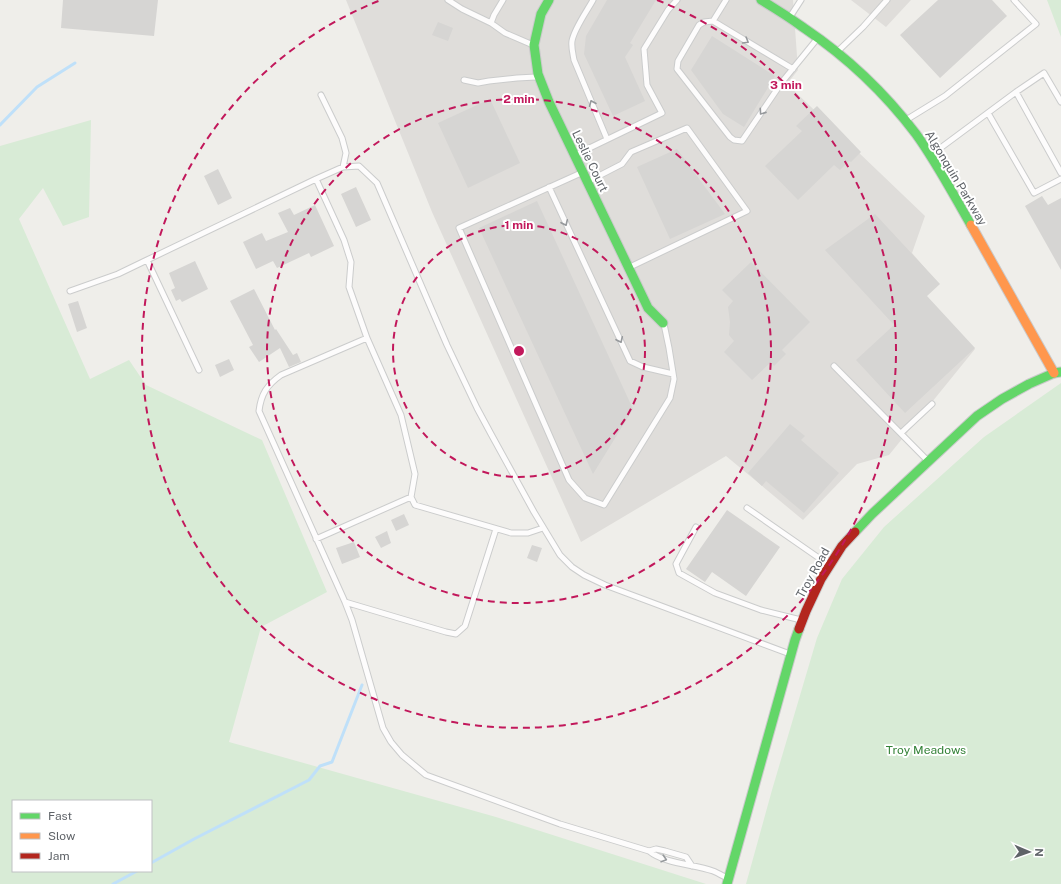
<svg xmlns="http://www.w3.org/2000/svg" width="1061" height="884" font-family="'Public Sans',sans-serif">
<rect width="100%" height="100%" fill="#efeeea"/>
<path fill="#dfddda" d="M 346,0 L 793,0 L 798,70 L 787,84 L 925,216 L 912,253 L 937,282 L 925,295 L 975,349 L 889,455 L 857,464 L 803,520 L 726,456 L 581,542 L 432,212 Z
M 851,0 L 911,0 L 886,27 Z"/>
<path fill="#d8ebd6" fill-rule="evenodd" d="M 1047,0 L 1061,0 L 1061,37 Z
M 91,120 L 89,217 L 63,226 L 43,188 L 19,219 L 90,379 L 129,360 L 146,385 L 262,440 L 327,592 L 261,627 L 229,742 L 496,817 L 706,884 L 0,884 L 0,146 ZM 13,801 L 151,801 L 151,871 L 13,871 Z
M 1061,383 L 1061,884 L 746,884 L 772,790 L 817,638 L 842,579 L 884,527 L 984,437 Z"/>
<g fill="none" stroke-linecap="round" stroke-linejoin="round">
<path stroke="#bfe0f9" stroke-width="3" d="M 0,125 L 37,87 L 75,63
M 151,863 L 194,839 L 309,780 L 320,766 L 332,762 L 362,685
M 113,884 L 137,871"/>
</g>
<path fill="#d6d5d3" d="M 63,0 L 158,0 L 154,36 L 61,28 Z
M 607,0 L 656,0 L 630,43 L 633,45 L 625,57 L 645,101 L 613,116 L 584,54 L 586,36 Z
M 938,0 L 992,0 L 1007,16 L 940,78 L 900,35 Z
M 438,22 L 453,28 L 448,41 L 432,35 Z
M 712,36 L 775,76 L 744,127 L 723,114 L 691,70 Z
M 490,99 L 520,163 L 468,188 L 438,123 Z
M 817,106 L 861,152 L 851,162 L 849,161 L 840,170 L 834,165 L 798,200 L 765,166 L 802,131 L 796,126 Z
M 677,149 L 725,214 L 670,239 L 637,167 Z
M 218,169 L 232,198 L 218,205 L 204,176 Z
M 356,187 L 371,220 L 356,227 L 341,194 Z
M 1042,196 L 1048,205 L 1061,198 L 1061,270 L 1025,206 Z
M 537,201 L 633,409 L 593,474 L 479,228 Z
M 315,205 L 334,246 L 311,257 L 309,253 L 277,268 L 273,261 L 256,269 L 243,242 L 262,233 L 266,241 L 288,232 L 278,213 L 290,208 L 294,215 Z
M 875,214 L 940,284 L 927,296 L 975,348 L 905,413 L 856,360 L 894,325 L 825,250 Z
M 195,261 L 208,289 L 182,302 L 180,299 L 176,301 L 171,290 L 175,288 L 169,273 Z
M 751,262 L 810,322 L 782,350 L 786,354 L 774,366 L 771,362 L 752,380 L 724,352 L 734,341 L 729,335 L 730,322 L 728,307 L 733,301 L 722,290 Z
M 254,289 L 275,330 L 276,329 L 293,355 L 297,353 L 301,362 L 289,367 L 280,348 L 259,362 L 249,347 L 253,345 L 230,301 Z
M 78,301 L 87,328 L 77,332 L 68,304 Z
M 229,359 L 234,370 L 220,377 L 215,365 Z
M 790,424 L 805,436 L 801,440 L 839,473 L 804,513 L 766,481 L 762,486 L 748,473 Z
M 727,510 L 780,547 L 746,596 L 712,572 L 705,582 L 686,569 Z
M 404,514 L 409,525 L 396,531 L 391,520 Z
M 387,531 L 391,543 L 381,548 L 375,537 Z
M 354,542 L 360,557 L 342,564 L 336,548 Z
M 532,545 L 542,548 L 537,562 L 527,558 Z"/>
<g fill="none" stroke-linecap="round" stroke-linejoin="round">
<g stroke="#cbcccc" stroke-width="7">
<path id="lane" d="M 448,0 L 462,9 L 491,23
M 503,0 L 494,15 L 491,23 L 505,33 L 533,45
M 593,0 C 587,11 574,29 572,41 C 571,47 573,54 574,60 L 607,139
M 726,0 L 713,21 L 704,22 L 699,25 L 678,61 L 677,69 L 730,137 L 734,140 L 742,141 L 782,82 L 817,39
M 790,17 L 801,0
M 713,21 L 793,69
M 838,51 L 863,27 L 887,0
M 464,80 L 478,83 L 489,81 L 517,78 L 536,77
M 1016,92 L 1061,173
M 321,95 L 342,138 L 346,153 L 343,167
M 988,113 L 1034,193 L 1061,179
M 906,120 L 945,96 L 1036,24 L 1014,0
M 575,155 L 662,113 L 647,85 L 644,49 L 668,10 L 677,0
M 931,155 L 1016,92 L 1044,73 L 1061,102
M 581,173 L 459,228 L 569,480 L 585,498 L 604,505 L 670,398 L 674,379 L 669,348 L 664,324
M 589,181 L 622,164 L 631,152 L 687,128 L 747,211 L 630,267
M 549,187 L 630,361 L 643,367 L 673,374
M 70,291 L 118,274 L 147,260
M 367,338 L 281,375 C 267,385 261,394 259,411 L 345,602 L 352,620 L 383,728 L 391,742 L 402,755 L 426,775 L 560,824 L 649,851
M 834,366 L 927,460
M 199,370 L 147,260 L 316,179
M 901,433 L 932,404
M 747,508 L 829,565
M 696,527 L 676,564 L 679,573 L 715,593 L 761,610 L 801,620
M 543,528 L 528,533 L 511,533 L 415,505 L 411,497 L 415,474 L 401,415 L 367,338 L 349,287 L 351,262 L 344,240 L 316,179 L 343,167 L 359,166 L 377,183 L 447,345 L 477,408 L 491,434 L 534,512 L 560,555 L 572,567 L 584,575 L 605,585 L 790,654
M 316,539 L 411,497
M 345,602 L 446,632 L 456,634 L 465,626 L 496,529
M 692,866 L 686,857 L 665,851 L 656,849 L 649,851 C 665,864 693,864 713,871 C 718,873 723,876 727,878"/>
</g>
<g stroke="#cacacb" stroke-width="11">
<path id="fast" d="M 549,0 L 541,14 L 534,45 L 538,74 L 549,102 L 648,308 L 663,323
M 761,0 C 776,9 790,18 804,28 C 847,57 885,93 916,134 C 937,163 953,194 971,225
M 855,532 L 872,514 L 977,416 L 1002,399 L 1029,384 L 1054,373 L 1061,372
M 727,884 L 795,640 L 799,629"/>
</g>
<g stroke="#cacacb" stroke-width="11">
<path id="slow" d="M 971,225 L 1054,373"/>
</g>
<g stroke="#cacacb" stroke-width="11">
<path id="jam" d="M 799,629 L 806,611 L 821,579 L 842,546 L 855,532"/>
</g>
<use href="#lane" stroke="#fdfcfc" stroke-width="5"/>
<use href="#fast" stroke="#63d668" stroke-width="9"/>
<use href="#slow" stroke="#ff974d" stroke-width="9"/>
<use href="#jam" stroke="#b3261e" stroke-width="9"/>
</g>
<defs><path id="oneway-chevron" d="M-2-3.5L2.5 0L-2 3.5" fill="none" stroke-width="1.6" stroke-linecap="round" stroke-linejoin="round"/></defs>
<g stroke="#96999c">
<use href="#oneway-chevron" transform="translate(746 41) rotate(31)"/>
<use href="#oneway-chevron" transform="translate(592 103) rotate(-113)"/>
<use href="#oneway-chevron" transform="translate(762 112) rotate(125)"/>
<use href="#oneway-chevron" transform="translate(565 223) rotate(65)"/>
<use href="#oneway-chevron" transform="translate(620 340) rotate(65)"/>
<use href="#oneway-chevron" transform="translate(664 859) rotate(17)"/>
</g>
<g fill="none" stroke="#c2185b" stroke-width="2" stroke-dasharray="7 5">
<circle cx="519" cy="351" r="126"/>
<circle cx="519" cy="351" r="252"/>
<path d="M657 0A377 377 0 1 1 381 0"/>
</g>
<g text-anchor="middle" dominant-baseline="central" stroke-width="4" stroke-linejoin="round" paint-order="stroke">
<g font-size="12" fill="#5f6368" stroke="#fff">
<text transform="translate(590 161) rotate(64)">Leslie Court</text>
<text transform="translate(956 178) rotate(59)">Algonquin Parkway</text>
<text transform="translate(813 573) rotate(-61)">Troy Road</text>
</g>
<g font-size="12" fill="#348238" stroke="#fff">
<text x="926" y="750">Troy Meadows</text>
</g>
</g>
<circle cx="519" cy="351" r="6" fill="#c2185b" stroke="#fff" stroke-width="2"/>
<g font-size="12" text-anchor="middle" font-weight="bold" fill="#c2185b" stroke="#fff" stroke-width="4" stroke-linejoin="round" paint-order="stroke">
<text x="786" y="89">3 min</text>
<text x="519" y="103">2 min</text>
<text x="519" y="229">1 min</text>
</g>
<rect x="12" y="800" width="140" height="72" fill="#ffffff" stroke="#bfc1c3"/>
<rect x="20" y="813" width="20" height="6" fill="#63d668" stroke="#bfc1c3"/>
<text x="48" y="820" font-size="12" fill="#5f6368">Fast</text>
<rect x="20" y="833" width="20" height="6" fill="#ff974d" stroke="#bfc1c3"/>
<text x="48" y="840" font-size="12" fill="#5f6368">Slow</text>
<rect x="20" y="853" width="20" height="6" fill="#b3261e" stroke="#bfc1c3"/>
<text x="48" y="860" font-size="12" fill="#5f6368">Jam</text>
<g transform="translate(1029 852) rotate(92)" stroke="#ffffff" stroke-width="3" paint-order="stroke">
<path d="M0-3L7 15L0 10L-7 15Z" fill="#5f6368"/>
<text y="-6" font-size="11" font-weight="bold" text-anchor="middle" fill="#5f6368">N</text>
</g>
</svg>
